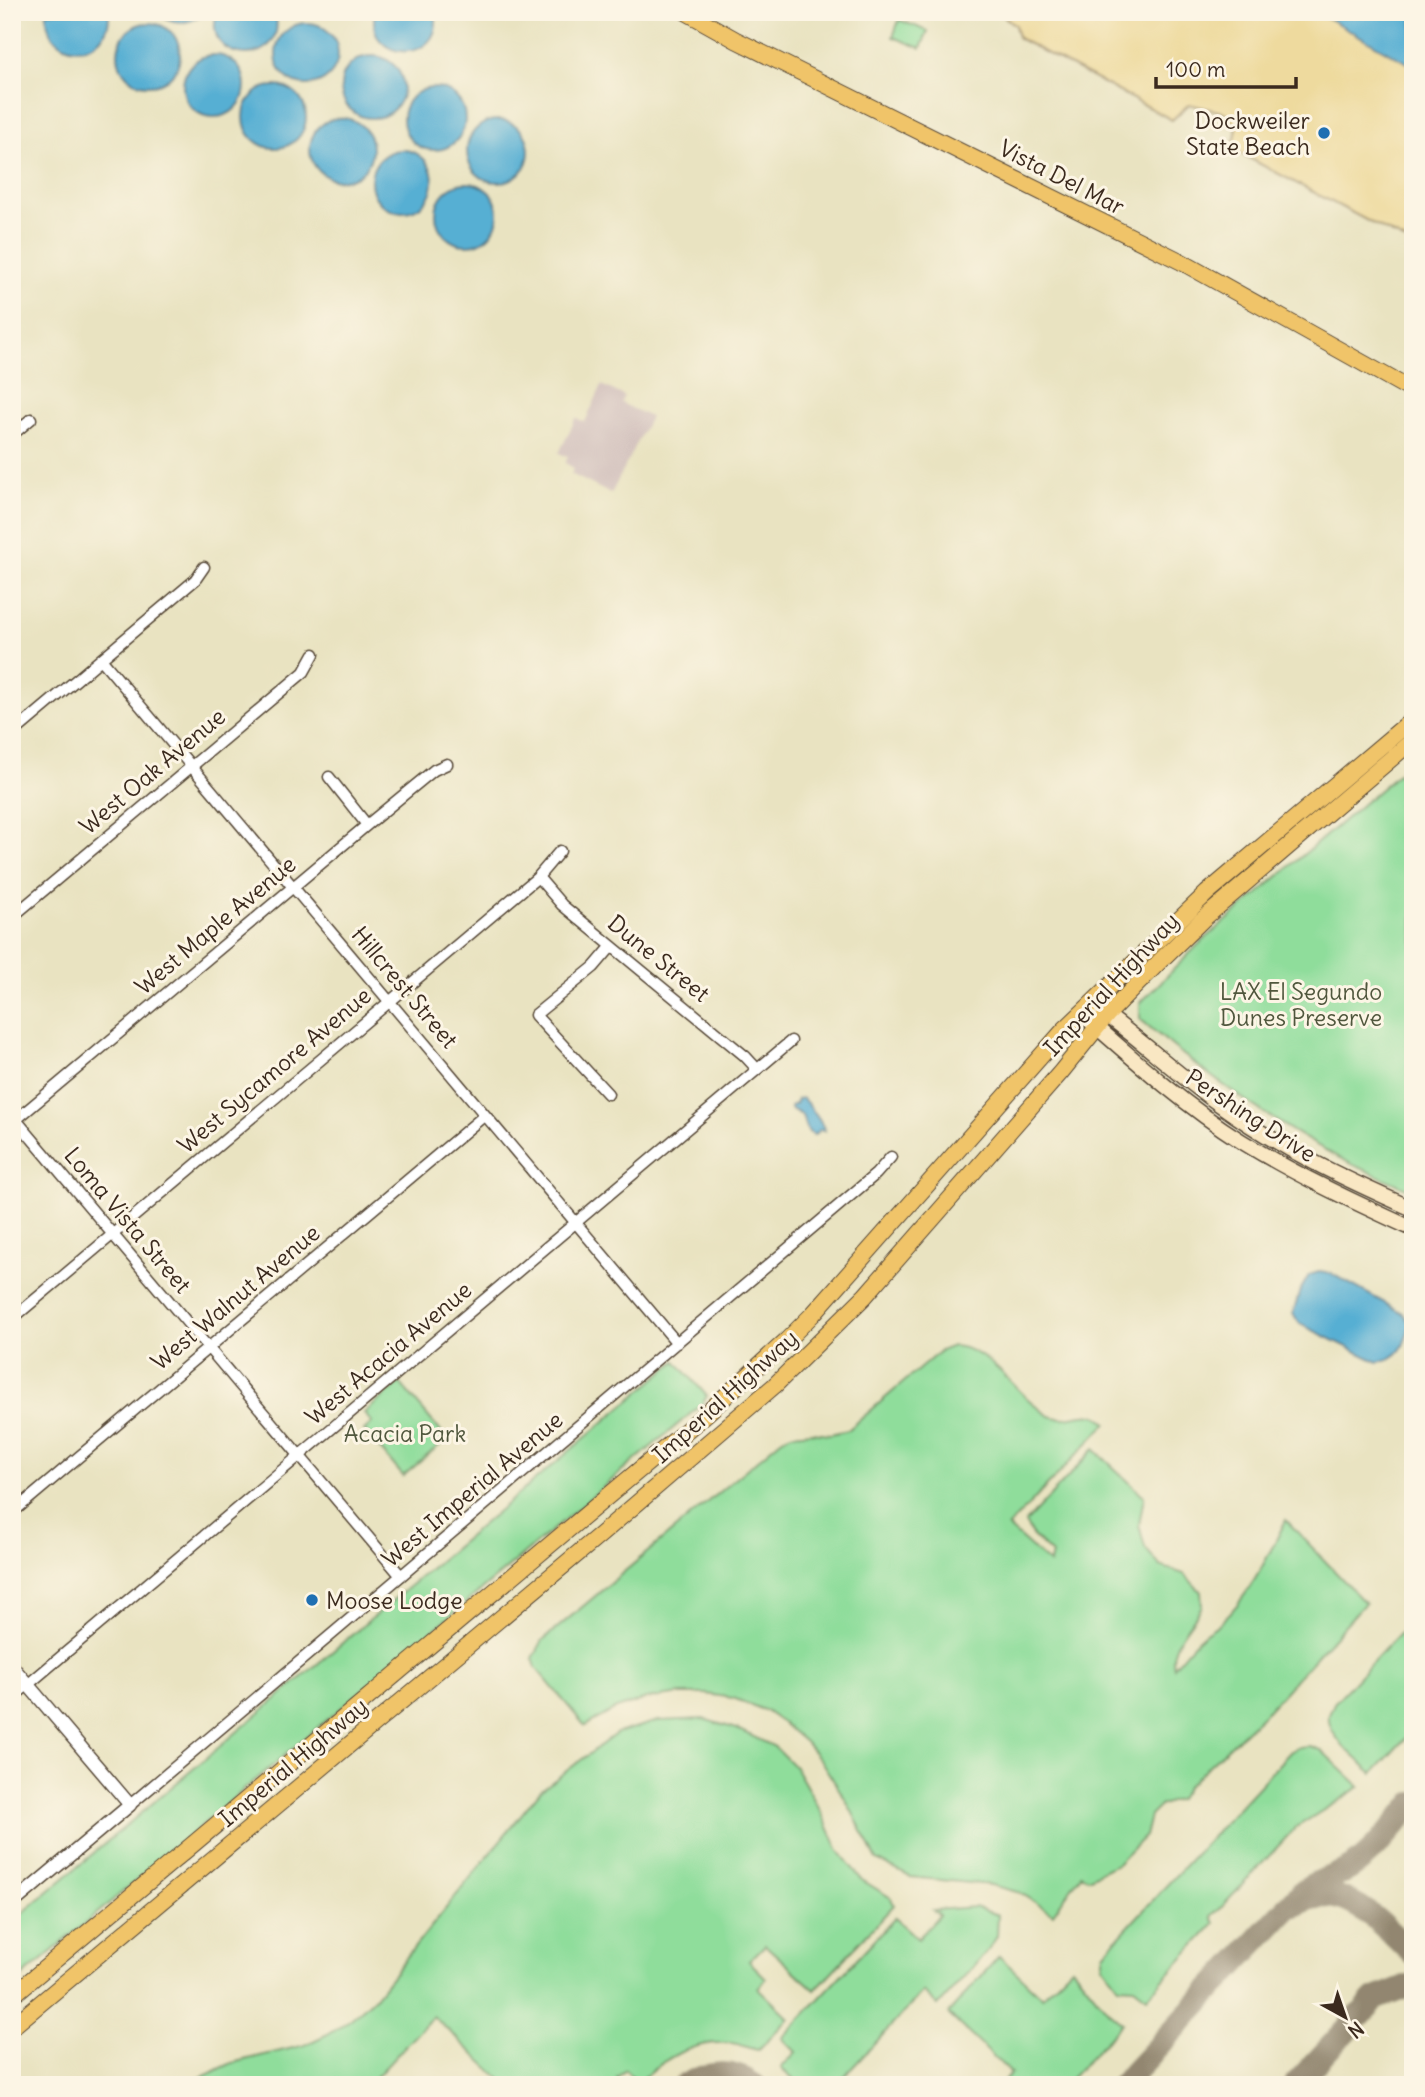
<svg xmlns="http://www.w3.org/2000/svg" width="1425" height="2097" font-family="Delius,sans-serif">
<rect width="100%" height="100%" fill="#fcf5e5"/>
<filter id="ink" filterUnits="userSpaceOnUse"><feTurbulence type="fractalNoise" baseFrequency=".0143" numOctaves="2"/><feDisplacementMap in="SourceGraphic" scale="14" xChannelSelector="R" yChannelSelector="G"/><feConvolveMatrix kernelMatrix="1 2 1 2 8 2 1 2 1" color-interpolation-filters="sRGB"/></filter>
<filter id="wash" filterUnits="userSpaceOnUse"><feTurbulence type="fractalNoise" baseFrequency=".00686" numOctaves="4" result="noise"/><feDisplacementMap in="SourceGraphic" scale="28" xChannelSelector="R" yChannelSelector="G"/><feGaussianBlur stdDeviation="1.57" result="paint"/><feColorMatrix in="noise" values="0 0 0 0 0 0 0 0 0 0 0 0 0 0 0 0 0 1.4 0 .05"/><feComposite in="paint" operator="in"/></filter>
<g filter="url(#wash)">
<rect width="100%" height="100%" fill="#e9e3c1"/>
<path fill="#d1c0bc" d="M 602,385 L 624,396 L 621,403 L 650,417 L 611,494 L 571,474 L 574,468 L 565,463 L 568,457 L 559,453 L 576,418 L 585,422 Z"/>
<path fill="#8fdd9b" stroke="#65845c" stroke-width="2" d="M 899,20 L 928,31 L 921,48 L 893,37 Z
M 1413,761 L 1413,1191 C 1387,1179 1359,1169 1334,1155 C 1265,1117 1200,1071 1140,1019 L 1140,1003 L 1198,945 Z
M 953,1346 C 984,1348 1007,1379 1028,1399 C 1034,1404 1042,1412 1050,1416 C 1071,1424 1090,1404 1107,1423 L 1008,1527 L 1050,1564 L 1052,1554 L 1032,1535 L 1025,1523 L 1094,1449 L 1144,1496 L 1139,1525 L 1145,1548 L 1160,1566 L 1184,1574 L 1201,1592 L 1202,1606 C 1192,1624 1168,1645 1174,1667 C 1183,1656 1192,1644 1203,1635 C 1209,1630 1216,1627 1221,1622 C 1250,1596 1269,1554 1286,1520 L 1365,1603 L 1265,1713 L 1187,1786 L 1179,1799 L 1161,1805 L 1150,1816 L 1145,1836 L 1117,1864 L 1088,1878 L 1081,1874 L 1053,1914 L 1021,1893 L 991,1885 L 910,1877 L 877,1860 L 846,1800 L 821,1761 L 805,1742 L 784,1724 L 764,1710 L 733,1698 L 706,1694 L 681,1694 L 646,1699 L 614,1710 L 585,1726 L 536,1668 L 533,1658 L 543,1640 L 781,1440 L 791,1434 L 812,1432 L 830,1434 L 848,1430 L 940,1351 Z
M 676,1361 L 707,1396 L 702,1404 L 12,1985 L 12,1922 Z
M 400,1383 L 447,1439 L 403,1476 L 364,1430 L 372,1423 L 364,1413 Z
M 1413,1619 L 1413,1730 L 1373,1773 C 1359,1760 1325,1736 1329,1714 C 1330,1710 1333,1707 1334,1703 Z
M 703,1719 L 737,1729 L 775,1747 L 796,1768 L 821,1812 L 839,1851 L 862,1880 L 891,1898 L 894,1905 L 815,1990 L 765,1945 L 749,1961 L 766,1978 L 758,1988 L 789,2018 L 758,2050 C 749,2048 740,2044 731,2043 C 692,2040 665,2058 638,2083 L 625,2070 L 617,2078 L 622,2085 L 507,2085 L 433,2016 L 369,2085 L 185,2085 L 232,2063 L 305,2045 L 334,2031 L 351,2019 L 374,1998 L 540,1791 L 617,1733 L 658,1721 Z
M 1310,1746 L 1321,1750 L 1360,1787 L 1295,1828 L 1220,1909 L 1211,1916 L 1215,1923 L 1147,1997 L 1134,1987 L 1118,1986 L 1102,1965 L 1104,1953 L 1291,1751 L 1299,1747 Z
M 975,1907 L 998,1915 L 997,1936 L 990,1948 L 938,2006 L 923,1992 L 836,2085 L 799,2085 L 781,2068 L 796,2052 L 782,2038 L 895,1918 L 918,1939 L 939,1915 L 933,1910 Z
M 999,1956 L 1042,1997 L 1072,1967 L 1108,2011 L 1122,2023 L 1065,2085 L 1001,2085 L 1011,2073 L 948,2014 Z"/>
<path fill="#eeda9e" stroke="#94825e" stroke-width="2" d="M 998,12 L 1317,12 L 1413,66 L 1413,245 L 1230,148 L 1235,139 L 1237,128 L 1226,113 L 1189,104 L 1172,120 L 1018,38 L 1015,25 Z"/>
<path fill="#56afd3" stroke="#486c78" stroke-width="2" d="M 47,12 L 109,12 C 112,61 43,61 47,12 Z
M 158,12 L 204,12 C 190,26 172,25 158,12 Z
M 217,12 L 275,12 C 290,69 200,67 217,12 Z
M 375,12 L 435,12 C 446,64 364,65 375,12 Z
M 1317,12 L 1413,12 L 1413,66 Z
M276 54a31 31 0 1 1 62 0a31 31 0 1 1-62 0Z
M118 54a31 31 0 1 1 62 0a31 31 0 1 1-62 0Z
M183 86a31 31 0 1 1 62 0a31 31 0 1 1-62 0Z
M341 87a31 31 0 1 1 62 0a31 31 0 1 1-62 0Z
M244 117a31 31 0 1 1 62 0a31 31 0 1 1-62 0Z
M403 119a31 31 0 1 1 62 0a31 31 0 1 1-62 0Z
M310 149a31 31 0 1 1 62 0a31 31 0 1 1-62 0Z
M467 151a31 31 0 1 1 62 0a31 31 0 1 1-62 0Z
M371 181a31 31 0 1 1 62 0a31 31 0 1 1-62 0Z
M436 214a31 31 0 1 1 62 0a31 31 0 1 1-62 0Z
M 802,1098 C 807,1102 823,1124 825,1131 L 819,1130 L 814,1135 C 805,1132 805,1124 802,1115 L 791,1109 L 791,1106 L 796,1104 L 797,1099 Z
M 1319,1272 L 1332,1274 L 1403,1313 L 1410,1324 C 1405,1345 1401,1358 1378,1362 L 1300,1324 L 1293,1314 L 1300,1291 L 1309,1275 Z"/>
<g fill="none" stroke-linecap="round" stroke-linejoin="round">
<path stroke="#928670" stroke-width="24" d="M 1296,1905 C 1344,1876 1381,1925 1413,1954
M 685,2085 C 709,2072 731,2069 754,2085
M 1122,2085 L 1303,1891 C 1317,1879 1336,1878 1352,1867 C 1375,1852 1394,1825 1413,1804
M 1295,2085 L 1375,1999 L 1403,1988 L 1413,1986"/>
</g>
</g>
<g filter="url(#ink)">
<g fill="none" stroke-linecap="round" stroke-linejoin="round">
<g stroke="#554636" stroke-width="13">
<path id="minor" d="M 12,435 L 31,419
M 101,659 L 677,1343
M 12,734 L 195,580 L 204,567
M 329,777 L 367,825
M 538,877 L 562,905 L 745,1056 L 757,1069
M 12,917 L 304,672 L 314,654
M 608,1094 L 535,1015 L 594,967 L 611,947
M 12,1115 L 401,1576
M 12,1123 L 367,825 L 434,770 L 447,764
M 12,1319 L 538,877 L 560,851
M 12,1513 L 485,1115
M 12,1698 L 791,1041
M 130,1805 L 876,1174 L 891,1157"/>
</g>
<g stroke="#554636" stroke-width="15">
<path id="tertiary" d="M 12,1666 L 130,1805 L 12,1904"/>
</g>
<g stroke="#554636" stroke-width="17">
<path id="secondary" d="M 1092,1004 C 1136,1035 1175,1073 1219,1104 C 1279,1148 1345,1179 1413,1209
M 1082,1014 C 1132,1058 1184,1105 1241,1141 C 1296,1175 1354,1202 1413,1229"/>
</g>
<g stroke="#554636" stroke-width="18">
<path id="primary" d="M 686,12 L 736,40 L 1180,261 L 1413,391
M 12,1996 L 706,1414 L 786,1341 L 813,1314 L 1064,1030 L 1207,893 L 1413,719
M 12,2027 L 600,1535 L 774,1386 L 865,1296 L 1061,1072 L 1107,1015 L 1160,961 L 1202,920 L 1413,740"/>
</g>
<use href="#minor" stroke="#fff" stroke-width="10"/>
<use href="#tertiary" stroke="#fff" stroke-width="12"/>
<use href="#secondary" stroke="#f9e7c3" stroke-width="14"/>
<use href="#primary" stroke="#f0c469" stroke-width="16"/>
</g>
</g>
<g fill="#1f6fb2" stroke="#fcf5e5" stroke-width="2.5">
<circle cx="1324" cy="133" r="7"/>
<circle cx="312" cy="1600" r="7"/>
</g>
<g text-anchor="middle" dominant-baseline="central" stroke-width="6" stroke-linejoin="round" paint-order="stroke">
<g font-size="23" fill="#3b2a1e" stroke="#fcf5e5" text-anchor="end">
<text x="1310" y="120">Dockweiler<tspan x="1310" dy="26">State Beach</tspan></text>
<text x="326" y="1600" text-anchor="start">Moose Lodge</text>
</g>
<g font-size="23" fill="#3b2a1e" stroke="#fcf5e5">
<text transform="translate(1062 177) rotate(27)">Vista Del Mar</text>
<text transform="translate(152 771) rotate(-40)">West Oak Avenue</text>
<text transform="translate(215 925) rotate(-40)">West Maple Avenue</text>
<text transform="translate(659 958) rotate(39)">Dune Street</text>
<text transform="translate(1111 984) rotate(-47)">Imperial Highway</text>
<text transform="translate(405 987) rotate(50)">Hillcrest Street</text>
<text transform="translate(274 1070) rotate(-40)">West Sycamore Avenue</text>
<text transform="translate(1251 1115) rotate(33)">Pershing Drive</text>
<text transform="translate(128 1220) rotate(50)">Loma Vista Street</text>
<text transform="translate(235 1297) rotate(-40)">West Walnut Avenue</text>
<text transform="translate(388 1353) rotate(-40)">West Acacia Avenue</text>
<text transform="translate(725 1396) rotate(-42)">Imperial Highway</text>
<text transform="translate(472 1489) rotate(-40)">West Imperial Avenue</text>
<text transform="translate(293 1762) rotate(-40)">Imperial Highway</text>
</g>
<g font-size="23" fill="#50573d" stroke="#fcf5e5">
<text x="1301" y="991">LAX El Segundo<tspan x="1301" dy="26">Dunes Preserve</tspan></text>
<text x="405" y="1433">Acacia Park</text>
</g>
</g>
<rect width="1425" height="2097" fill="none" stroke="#fcf5e5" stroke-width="42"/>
<g transform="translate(1345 2017) rotate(140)" stroke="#fcf5e5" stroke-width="5" paint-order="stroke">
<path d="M0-5L12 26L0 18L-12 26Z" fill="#3b2a1e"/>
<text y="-10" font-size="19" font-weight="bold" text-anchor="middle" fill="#3b2a1e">N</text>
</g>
<path d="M1156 77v10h140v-10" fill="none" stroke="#3b2a1e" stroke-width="3.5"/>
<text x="1166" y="77" font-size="21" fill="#3b2a1e" stroke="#fcf5e5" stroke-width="5" paint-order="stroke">100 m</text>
</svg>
